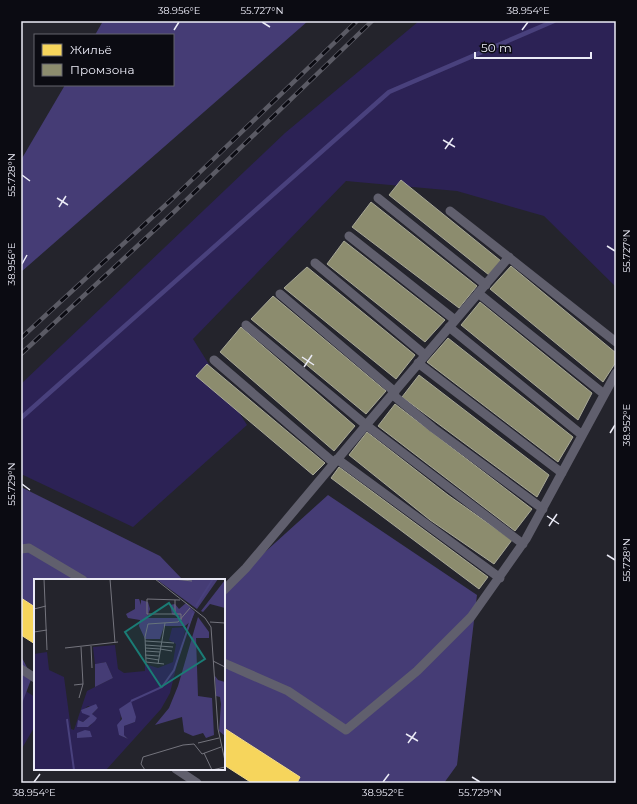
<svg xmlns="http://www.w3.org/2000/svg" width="637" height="804" font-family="Montserrat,sans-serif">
<rect width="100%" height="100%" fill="#24242c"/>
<path fill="#2c2255" d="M 419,21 L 616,21 L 616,287 L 544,216 L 457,191 L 346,181 L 193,339 L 247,425 L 133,527 L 21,474 L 21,384 L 285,133 Z
M 24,690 L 35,697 L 35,726 L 21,750 L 21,695 Z"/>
<path fill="#453c75" d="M 103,21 L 308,21 L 21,272 L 21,160 L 65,85 L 173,85 L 173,35 L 95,35 Z
M 21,487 L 160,556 L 183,580 L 35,580 L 35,608 L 21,599 Z
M 328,495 L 477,595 L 457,765 L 444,783 L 302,783 L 224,732 L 224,589 Z
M 21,656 L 32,677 L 21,706 Z"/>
<path fill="#f6d55c" stroke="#f3dc8a" d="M 21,598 L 35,607 L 35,644 L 21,635 Z
M 224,728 L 300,777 L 297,783 L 252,783 L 224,765 Z"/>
<path fill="#8c8c6e" stroke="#a8a897" d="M 401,180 L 501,261 L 489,275 L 389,195 Z
M 371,202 L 477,286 L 459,308 L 352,227 Z
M 344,241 L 445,320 L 425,342 L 327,264 Z
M 511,266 L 616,353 L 616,362 L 603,382 L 490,289 Z
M 307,267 L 415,355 L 396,379 L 284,288 Z
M 273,296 L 386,391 L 366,414 L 251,319 Z
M 480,302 L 592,393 L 578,420 L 461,325 Z
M 241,327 L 355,426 L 334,451 L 220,352 Z
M 448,338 L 573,437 L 558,462 L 427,362 Z
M 207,364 L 325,463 L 313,475 L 196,376 Z
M 419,375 L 549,475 L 537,497 L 402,397 Z
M 395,404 L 532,509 L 515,531 L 378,426 Z
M 367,432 L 448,495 L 512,540 L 494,564 L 430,520 L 349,455 Z
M 339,467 L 488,577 L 479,589 L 331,478 Z"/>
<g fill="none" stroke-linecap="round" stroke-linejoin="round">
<path stroke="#49417d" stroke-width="4.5" d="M 21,418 L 389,92 L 554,21"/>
<path stroke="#605f6d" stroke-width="9" d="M 378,198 L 486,285
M 450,211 L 616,342
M 349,236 L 455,320
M 315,263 L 425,355
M 478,293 L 604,394
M 280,294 L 395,392
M 246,325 L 366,425 L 523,544
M 449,327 L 582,435
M 214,360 L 334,463
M 418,363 L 562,473
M 393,395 L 433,428 L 543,509
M 337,459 L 500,578
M 21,549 L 29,548 L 83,580
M 224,590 L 246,568 C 333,464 421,360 509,257
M 224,663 L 288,691 L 346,730 L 417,671 L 471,617 L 526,539 L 616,373
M 21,669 L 35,678
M 176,769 L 197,783"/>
<g stroke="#5b5b65" stroke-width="4.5">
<path id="rail" d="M 21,338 L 171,200 L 357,21
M 21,354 L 175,211 L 372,21"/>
</g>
<use href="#rail" stroke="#0b0b12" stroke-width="3" stroke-dasharray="9" stroke-linecap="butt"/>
</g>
<path fill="none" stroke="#ebebf6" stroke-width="1.5" d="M 262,22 L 270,27M 174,30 L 179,22M 522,30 L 528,22M 443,140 L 455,147M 445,149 L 453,138M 22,175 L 30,181M 57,198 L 68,205M 59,207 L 66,196M 607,246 L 615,251M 22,264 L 27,255M 302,357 L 314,365M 304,367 L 312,355M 610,433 L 615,425M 22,484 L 30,490M 547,516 L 559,524M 549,526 L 557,514M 607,555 L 615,560M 406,734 L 418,741M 408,743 L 416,732M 472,777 L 480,782M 34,782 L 40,774M 383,782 L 389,774"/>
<g transform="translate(34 579)">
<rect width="191" height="191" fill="#24242c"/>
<path d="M 152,48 L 136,114 L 127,130 L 72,191 L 0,191 L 0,75 L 13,73 L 15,91 L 30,98 L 37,150 L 40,151 L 53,112 L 79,99 L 72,83 L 61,85 L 59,68 L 81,66 L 84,90 L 90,94 L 111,92 L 111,85 L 124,89 L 139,83 L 142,65 L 135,61 L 138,49 ZM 54,127 L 64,129 L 58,135 L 60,139 L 57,146 L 54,148 L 44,141 L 49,143 L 56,137 L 50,130 ZM 99,132 L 101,143 L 90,147 L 90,156 L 94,160 L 85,156 L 87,134 Z" fill="#2c2255" fill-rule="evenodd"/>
<path d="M 122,0 L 184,0 L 163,30 ZM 191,1 L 191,29 L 176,25 L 169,33 L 167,32 ZM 101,20 L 105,20 L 107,26 L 107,21 L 114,23 L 116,30 L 113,39 L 146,39 L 138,35 L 136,26 L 141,25 L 145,30 L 152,24 L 161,33 L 157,42 L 151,47 L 130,47 L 126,60 L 111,60 L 105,47 L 106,41 L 94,39 L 92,35 L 101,30 ZM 164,38 L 175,53 L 175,59 L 162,59 L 164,117 L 178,119 L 180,156 L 172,159 L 169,154 L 159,157 L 150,153 L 148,138 L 121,146 L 135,129 L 144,107 ZM 72,83 L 79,99 L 61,108 L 61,85 ZM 181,97 L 184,101 L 191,103 L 191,157 L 185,152 L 187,125 L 186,118 L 182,117 Z" fill="#453c75"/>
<path d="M 97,122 L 102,138 L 101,143 L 90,147 L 90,156 L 94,160 L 85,156 L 83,146 L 88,140 L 85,130 ZM 62,125 L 64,129 L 58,135 L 63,139 L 61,142 L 54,148 L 43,148 L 44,141 L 49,143 L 56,137 L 48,134 L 47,131 ZM 51,151 L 56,152 L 58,158 L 43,159 L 43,154 Z" fill="#49417d"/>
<path fill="none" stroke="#49417d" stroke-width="2" d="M 162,27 L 179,0M 97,122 L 128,108 L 140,91 L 159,34M 33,140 L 40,191"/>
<path fill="none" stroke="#74747d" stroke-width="1" d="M 10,0 L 13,71M 76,0 L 81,64M 121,0 L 171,39 L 177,48 L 184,150 L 191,182M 140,0 L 158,2M 141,21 L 141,35M 146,21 L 113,20 L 113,35 L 147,35 L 147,41M 0,30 L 12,27M 176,43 L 191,44M 0,53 L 13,51M 111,62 L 127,63M 127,63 L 140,64M 111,66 L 139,68M 57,67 L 58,89M 31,69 L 84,63M 111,69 L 126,70M 126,70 L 138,72M 111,72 L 126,73M 111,76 L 125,77M 112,79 L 125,81M 179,82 L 191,88M 124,85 L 131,44M 130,85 L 112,83 L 111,58 L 114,45 L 144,43 L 156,29M 40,106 L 49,105 L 47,68M 45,119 L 49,105M 164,164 L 185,159M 170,174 L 178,191M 111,191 L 107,185 L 109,178 L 149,166 L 160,165 L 168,175 L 187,168M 178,191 L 191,188"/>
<path fill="#1a7c75" fill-opacity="0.15" stroke="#1a7c75" stroke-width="2" d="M 135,24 L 171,80 L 127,108 L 91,53 Z"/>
<rect width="191" height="191" fill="none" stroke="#ebebf6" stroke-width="2"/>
</g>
<rect width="637" height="804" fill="none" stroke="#0b0b12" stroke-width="44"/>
<rect x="34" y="34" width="140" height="52" fill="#0b0b12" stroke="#65656d"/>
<rect x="42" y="44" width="20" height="12" fill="#f6d55c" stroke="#65656d"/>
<text x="70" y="54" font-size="12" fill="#ebebf6">Жильё</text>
<rect x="42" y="64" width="20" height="12" fill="#8c8c6e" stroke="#65656d"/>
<text x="70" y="74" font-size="12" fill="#ebebf6">Промзона</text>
<path d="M475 52v6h116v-6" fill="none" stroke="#ebebf6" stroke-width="2"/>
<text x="481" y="52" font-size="12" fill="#ebebf6" stroke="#0b0b12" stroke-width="3" paint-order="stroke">50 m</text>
<rect x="22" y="22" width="593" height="760" fill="none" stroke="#ebebf6" stroke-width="1.5"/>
<g font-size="10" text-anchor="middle" fill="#ebebf6">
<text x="179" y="14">38.956°E</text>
<text x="262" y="14">55.727°N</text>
<text x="528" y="14">38.954°E</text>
<text transform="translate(11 175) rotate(-90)" y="4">55.728°N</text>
<text transform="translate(626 251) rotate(-90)" y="4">55.727°N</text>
<text transform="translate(11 264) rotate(-90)" y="4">38.956°E</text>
<text transform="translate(626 425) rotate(-90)" y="4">38.952°E</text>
<text transform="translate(11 484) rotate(-90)" y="4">55.729°N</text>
<text transform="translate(626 560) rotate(-90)" y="4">55.728°N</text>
<text x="34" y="796">38.954°E</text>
<text x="383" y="796">38.952°E</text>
<text x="480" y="796">55.729°N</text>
</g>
</svg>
